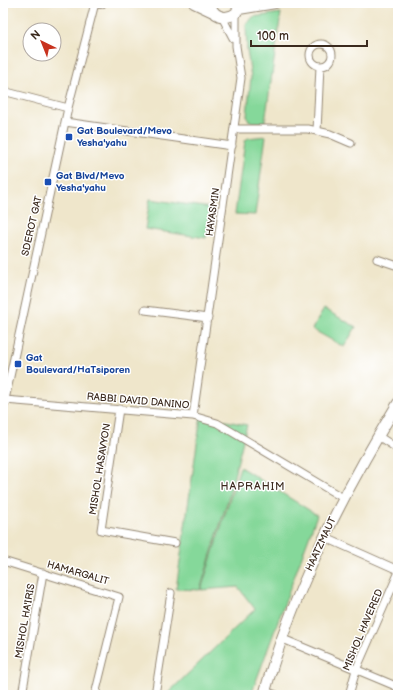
<svg xmlns="http://www.w3.org/2000/svg" width="401" height="698" font-family="'Balsamiq Sans',sans-serif">
<rect width="100%" height="100%" fill="#fff"/>
<filter id="ink" filterUnits="userSpaceOnUse"><feTurbulence type="fractalNoise" baseFrequency=".025" numOctaves="2"/><feDisplacementMap in="SourceGraphic" scale="8" xChannelSelector="R" yChannelSelector="G"/><feConvolveMatrix kernelMatrix="1 2 1 2 8 2 1 2 1" color-interpolation-filters="sRGB"/></filter>
<filter id="wash" filterUnits="userSpaceOnUse"><feTurbulence type="fractalNoise" baseFrequency=".012" numOctaves="4" result="noise"/><feDisplacementMap in="SourceGraphic" scale="16" xChannelSelector="R" yChannelSelector="G"/><feGaussianBlur stdDeviation="0.9" result="paint"/><feColorMatrix in="noise" values="0 0 0 0 0 0 0 0 0 0 0 0 0 0 0 0 0 1.4 0 .05"/><feComposite in="paint" operator="in"/></filter>
<g filter="url(#wash)">
<rect width="100%" height="100%" fill="#efe6cb"/>
<path fill="#85d89a" stroke="#60815c" d="M 281,13 L 265,122 L 252,122 L 248,120 L 247,115 L 251,77 L 247,50 L 246,25 L 253,17 Z
M 266,136 L 255,215 L 235,214 L 245,141 L 248,138 Z
M 150,199 L 211,208 L 206,238 L 145,229 Z
M 324,309 L 356,327 L 344,347 L 312,329 Z
M 201,416 L 247,425 L 229,496 L 200,590 L 176,589 Z
M 240,467 L 317,515 L 251,695 L 166,695 L 255,609 L 238,587 L 201,590 Z"/>
</g>
<g filter="url(#ink)">
<g fill="none" stroke-linecap="round" stroke-linejoin="round">
<g stroke="#958874" stroke-width="9">
<path id="street" d="M 222,17 L 233,38
M310 55a11 11 0 1 1 22 0a11 11 0 1 1-22 0Z
M 3,91 L 68,108
M 65,122 L 232,146
M 234,129 L 308,129 L 330,134 L 351,143
M 317,131 L 320,66
M 377,259 L 398,266
M 145,310 L 208,318
M 5,400 L 193,416 L 217,423 L 343,498
M 3,409 L 68,108 L 95,3
M 119,409 L 101,530 L 175,543
M 193,416 L 241,78 L 236,46 L 236,13
M 378,436 L 398,449
M 324,537 L 398,570
M 3,561 L 119,597 L 95,695
M 283,639 L 398,687
M 265,691 L 276,695
M 22,695 L 43,573
M 155,695 L 171,593
M 349,695 L 356,670 L 398,574"/>
</g>
<g stroke="#958874" stroke-width="12">
<path id="secondary" d="M 95,3 L 101,3
M 194,3 L 213,12
M 210,3 C 212,16 225,21 236,13 L 241,3
M 239,9 L 275,3
M 264,695 C 293,591 342,495 398,403"/>
</g>
<use href="#street" stroke="#fff" stroke-width="7"/>
<use href="#secondary" stroke="#fff" stroke-width="10"/>
</g>
</g>
<g fill="#1a4fb4" stroke="#fff" stroke-width="1.5">
<rect x="65" y="133" width="8" height="8" rx="2"/>
<rect x="44" y="178" width="8" height="8" rx="2"/>
<rect x="14" y="360" width="8" height="8" rx="2"/>
</g>
<g text-anchor="middle" dominant-baseline="central" stroke-width="3" stroke-linejoin="round" paint-order="stroke">
<g font-size="10" font-weight="bold" fill="#164399" stroke="#fff" text-anchor="start">
<text x="77" y="131">Gat Boulevard/Mevo<tspan x="77" dy="12">Yesha'yahu</tspan></text>
<text x="56" y="176">Gat Blvd/Mevo<tspan x="56" dy="12">Yesha'yahu</tspan></text>
<text x="26" y="358">Gat<tspan x="26" dy="12">Boulevard/HaTsiporen</tspan></text>
</g>
<g font-size="10" fill="#3b2a1e" stroke="#fff">
<text transform="translate(213 212) rotate(-82)">HAYASMIN</text>
<text transform="translate(32 226) rotate(-77)">SDEROT GAT</text>
<text transform="translate(138 401) rotate(5)">RABBI DAVID DANINO</text>
<text transform="translate(100 469) rotate(-81)">MISHOL HASAVYON</text>
<text transform="translate(321 544) rotate(-65)">HAATZMAUT</text>
<text transform="translate(78 573) rotate(16)">HAMARGALIT</text>
<text transform="translate(25 621) rotate(-80)">MISHOL HA'IRIS</text>
<text transform="translate(363 630) rotate(-67)">MISHOL HAVERED</text>
</g>
<g font-size="11" letter-spacing="1" fill="#3b2a1e" stroke="#fff">
<text x="253" y="486">HAPRAHIM</text>
</g>
</g>
<rect width="401" height="698" fill="none" stroke="#fff" stroke-width="16"/>
<g transform="translate(42 42) rotate(317)"><circle r="19" fill="#ffffff" stroke="#b1aaa5"/>
<path d="M0-3L7 15L0 10L-7 15Z" fill="#c8321e"/>
<text y="-6" font-size="11" font-weight="bold" text-anchor="middle" fill="#3b2a1e">N</text>
</g>
<path d="M251 40v6h116v-6" fill="none" stroke="#3b2a1e" stroke-width="2"/>
<text x="257" y="40" font-size="12" fill="#3b2a1e" stroke="#ffffff" stroke-width="3" paint-order="stroke">100 m</text>
</svg>
